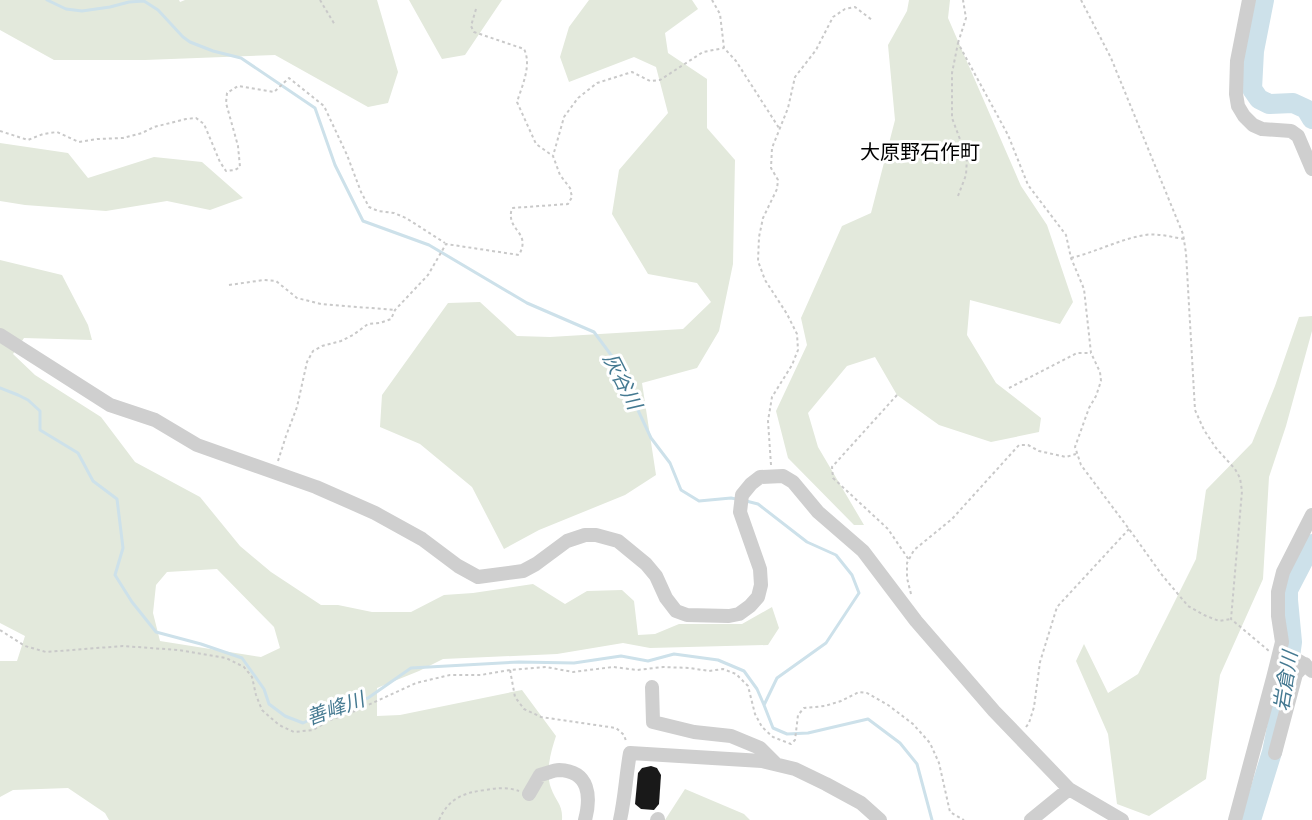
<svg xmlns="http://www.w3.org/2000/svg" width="1312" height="820" font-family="'Asap Condensed','Noto Sans JP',sans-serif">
<rect width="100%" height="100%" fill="#fff"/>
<path fill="#e3e9dc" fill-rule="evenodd" d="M 0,0 L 179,0 L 180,2 L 185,0 L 377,0 L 398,72 L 388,103 L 368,107 L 275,55 L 145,60 L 54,60 L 0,30 Z
M 409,0 L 502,0 L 465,55 L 442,59 Z
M 589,0 L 692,0 L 698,9 L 665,33 L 668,53 L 707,79 L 707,128 L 735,160 L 733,264 L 719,331 L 697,368 L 642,383 L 656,475 L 625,495 L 539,530 L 504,549 L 472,487 L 420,444 L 380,427 L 382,395 L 448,303 L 480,302 L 517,336 L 550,337 L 683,329 L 711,302 L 697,283 L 648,274 L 612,214 L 619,170 L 668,113 L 656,67 L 634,57 L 569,82 L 560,57 L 569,27 Z
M 909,0 L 950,0 L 948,18 L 1021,186 L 1047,225 L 1073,302 L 1060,324 L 970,300 L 967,335 L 996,383 L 1041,418 L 1039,432 L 991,442 L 939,425 L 897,395 L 875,357 L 847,366 L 808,413 L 818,447 L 864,525 L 854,525 L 788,458 L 776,411 L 807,345 L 801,318 L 842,226 L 871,213 L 895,120 L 888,45 L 907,11 Z
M 0,143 L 68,153 L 88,178 L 154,157 L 202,162 L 243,198 L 210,210 L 167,201 L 106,211 L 25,205 L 0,201 Z
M 0,260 L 62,275 L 88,325 L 92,340 L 24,338 L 13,354 L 35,375 L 101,417 L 135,462 L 200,497 L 240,546 L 271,572 L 321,605 L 338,605 L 372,612 L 411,612 L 444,595 L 473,593 L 533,584 L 565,604 L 587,591 L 622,590 L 634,601 L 638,635 L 655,634 L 679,624 L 742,624 L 772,607 L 779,628 L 768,645 L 650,648 L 623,643 L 557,654 L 443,659 L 419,671 L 377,688 L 377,716 L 400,715 L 522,690 L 556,736 C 551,751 545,772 551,788 C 556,802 563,804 562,820 L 109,820 L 105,813 L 68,788 L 13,790 L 0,797 L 0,661 L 17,661 L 25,636 L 0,623 ZM 217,569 L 274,627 L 280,648 L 261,657 L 160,641 L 153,613 L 156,585 L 167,572 Z
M 1312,316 L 1312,331 L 1286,426 L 1269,477 L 1263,579 L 1220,675 L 1206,779 L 1149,816 L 1117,804 L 1108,734 L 1076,661 L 1084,644 L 1108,693 L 1138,674 L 1166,619 L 1196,559 L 1206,490 L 1252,443 L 1275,386 L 1299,317 Z
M 685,789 L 744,814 L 750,820 L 665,820 Z"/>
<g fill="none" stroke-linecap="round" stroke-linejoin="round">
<path stroke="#cde1ea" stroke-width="3" d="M 47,0 L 66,9 L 82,11 L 110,7 L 129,2 L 144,1 L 158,10 L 183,37 L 190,42 L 213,51 L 241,58 L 315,108 L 335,165 L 363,221 L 429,245 L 527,303 L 594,332 L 614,359 L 651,438 L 670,463 L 681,490 L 699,501 L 731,498 L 736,499
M 0,388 L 18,395 L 28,400 L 40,411 L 40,430 L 78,453 L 93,481 L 117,499 L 123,548 L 115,575 L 132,602 L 156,632 L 201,644 L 242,658 L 264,689 L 269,704 L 285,716 L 303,723 L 329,711 L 368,698 L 411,668 L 519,662 L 574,663 L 621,656 L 648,661 L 674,654 L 718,660 L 744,671 L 757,689 L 764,705
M 746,501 L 758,504 L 807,542 L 836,555 L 852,575 L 859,593 L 826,643 L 777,678 L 764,705 L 773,728 L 787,734 L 808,733 L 868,719 L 900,743 L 917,764 L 932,820"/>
<path stroke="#cde1ea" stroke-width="20" d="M 1264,0 L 1254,51 L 1252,89 L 1259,99 L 1269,104 L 1293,103 L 1306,109 L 1312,119
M 1251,820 L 1272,752 L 1287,678 L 1292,642 L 1288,600 L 1288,590 L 1312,544"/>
</g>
<path fill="#191919" d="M 651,766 L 657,768 L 661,775 L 659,804 L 654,810 L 641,809 L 635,804 L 638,773 L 642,768 Z"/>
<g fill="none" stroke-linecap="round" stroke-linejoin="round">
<path stroke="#c9c9c9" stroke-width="2" stroke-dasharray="3 3" stroke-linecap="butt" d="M 320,0 L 335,25
M 712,0 L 720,14 L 724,48 L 736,61 L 779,128
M 1081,0 L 1111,58 L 1183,234 L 1186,253 L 1195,410 L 1204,430 L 1216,448 L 1235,469 L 1240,478 L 1242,491 L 1231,619 L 1269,651
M 476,9 L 471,26 L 474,32 L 524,49 C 532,65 522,86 517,102 L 536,144 L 553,156
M 958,43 L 966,18 L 963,0
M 0,131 L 28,140 L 43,134 L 57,132 L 79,142 L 97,139 L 123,138 L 142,133 L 154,127 L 186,119 L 196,118 L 204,124 L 220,162 L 226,171 L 235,170 L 240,167 L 238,146 L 226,103 L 227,93 L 238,86 L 274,92 L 289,78 L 324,106 L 347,155 L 361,192 L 369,207 L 378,211 L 394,213 L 406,218 L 445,243
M 958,196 L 966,175 L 967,158 L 952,118 L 952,73 L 958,43 L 1008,135 L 1028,185 L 1066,235 L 1071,258 L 1084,289 L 1091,353 L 1100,372 L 1101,381 L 1096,396 L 1089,408 L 1075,447 L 1081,465 L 1129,529 L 1162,575 L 1188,606 L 1204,615 L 1219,621 L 1231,619
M 1071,258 C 1096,252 1120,239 1145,235 C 1158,233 1171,237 1184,239
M 229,285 L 264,280 L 276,281 L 297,298 L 321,304 L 395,310
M 1009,388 L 1077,353 L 1091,353
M 897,395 L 832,467 L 833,478 L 888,529 L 909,560
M 278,461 L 286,436 L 297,407 L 307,362 L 313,351 L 322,346 L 341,341 L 353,335 L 368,324 L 380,323 L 391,319 L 395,310 L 428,275 L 446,244 L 519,255 C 532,231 505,231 512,208 L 568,204 L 572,197 L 570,188 L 560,175 L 553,156 L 564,117 L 578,98 L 597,83 L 632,72 L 650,81 L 660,80 L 703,52 L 724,48
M 771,465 L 768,421 L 772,397 L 792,365 L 798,350 L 797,334 L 787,314 L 765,280 L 758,261 L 759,237 L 763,218 L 777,189 L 778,180 L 771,168 L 772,148 L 788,108 L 795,77 L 816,50 L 833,17 L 845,9 L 855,7 L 872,20
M 911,594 L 907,578 L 907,563 L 914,550 L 952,519 L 1019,445 L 1028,445 L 1039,451 L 1066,457 L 1076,454
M 0,630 L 25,646 L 46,652 L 123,646 L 178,650 L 226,658 L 244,667 L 252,677 L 256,695 L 262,710 L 279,725 L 294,732 L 313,730 L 330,720 L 355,711 L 416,683 L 450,675 L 481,675 L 510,670 L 546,667 L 573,672 L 613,667 L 637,670 L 663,667 L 690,668 L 709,671 L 723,669 L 736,674 L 748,686 L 755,714 L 762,727 L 773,737 L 791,744 L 795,740 L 798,715 L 804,708 L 825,706 L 841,701 L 859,692 L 867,693 L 888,705 L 913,724 L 930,743 L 939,763 L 950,812 L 964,820
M 510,670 L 515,697 L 524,709 L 541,717 L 616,728 L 624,735 L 626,741
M 1026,727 L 1029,723 L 1034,707 L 1040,662 L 1057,607 L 1129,529
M 439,820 C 449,798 463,793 485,790 C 497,788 508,787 519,791"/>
<path stroke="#cfcfcf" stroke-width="14" d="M 1249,0 L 1237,61 L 1236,94 L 1238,106 L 1244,116 L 1253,125 L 1262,129 L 1291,131 L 1298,136 L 1312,169
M 0,335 L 110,405 L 155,420 L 197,445 L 316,487 L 375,513 L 422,539 L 458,566 L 478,577 L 523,571 L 536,564 L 567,541 L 585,535 L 596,535 L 618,541 L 646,564 L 656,576 L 666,598 L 676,611 L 687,615 L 729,616 L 739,614 L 750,606 L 758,597 L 761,585 L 760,569 L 740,512 L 742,495 L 751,484 L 760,477 L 783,476 L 793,482 L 818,512 L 863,551 L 916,621 L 994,711 L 1069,789 L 1122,820
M 1284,656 C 1296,659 1303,662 1312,671
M 652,687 L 653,722 L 694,732 L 731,736 L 760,748 L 776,764
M 1275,753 L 1296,674 L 1305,664
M 529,794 L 540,775 C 546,774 553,770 559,770 C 590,771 591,797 585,820
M 620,820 C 625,798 626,775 630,753 L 762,761 L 795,769 L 826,784 L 861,803 L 880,820
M 657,820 L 658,819
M 1031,820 L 1069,789
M 1235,820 L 1273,678 L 1282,642 L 1278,616 L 1278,592 L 1283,572 L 1312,515"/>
</g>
<g text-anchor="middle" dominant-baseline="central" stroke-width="6" stroke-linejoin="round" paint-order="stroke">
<g font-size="20" fill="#000" stroke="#fff">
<text x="920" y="151">大原野石作町</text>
</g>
<g font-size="20" font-style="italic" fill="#447991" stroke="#fff">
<text transform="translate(623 381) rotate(63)">灰谷川</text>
<text transform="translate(1285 681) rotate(-81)">岩倉川</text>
<text transform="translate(335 708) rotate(-20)">善峰川</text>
</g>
</g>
</svg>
